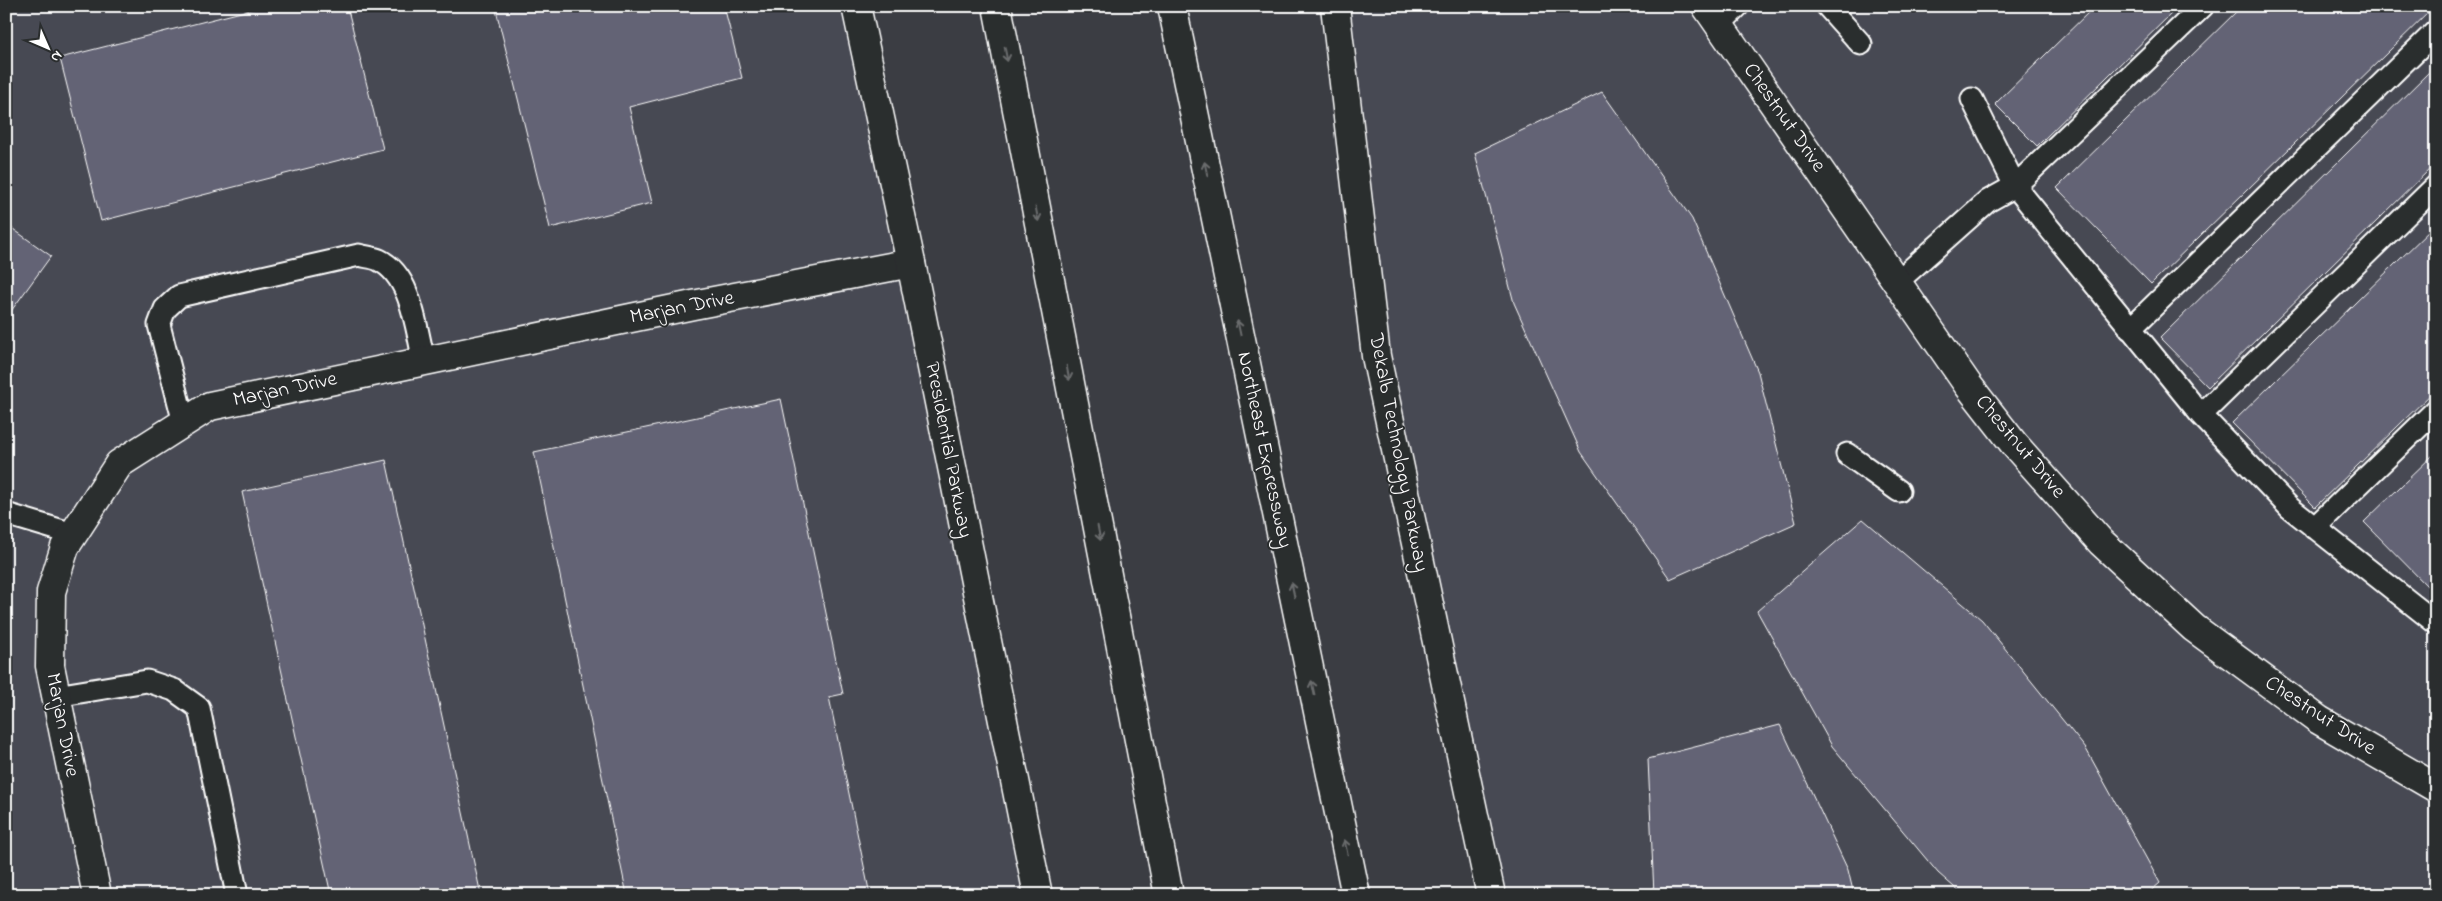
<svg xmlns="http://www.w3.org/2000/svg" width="2442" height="901" font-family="'Indie Flower',sans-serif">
<rect width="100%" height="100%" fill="#3b3d43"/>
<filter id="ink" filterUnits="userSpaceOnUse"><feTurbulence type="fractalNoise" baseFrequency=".02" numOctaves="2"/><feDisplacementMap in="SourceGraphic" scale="10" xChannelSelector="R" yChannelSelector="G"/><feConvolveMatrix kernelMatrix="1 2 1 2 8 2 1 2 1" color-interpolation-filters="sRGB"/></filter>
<g filter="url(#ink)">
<path fill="#474852" d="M 6,6 L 846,6 L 1037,895 L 6,895 Z
M 1322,6 L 2436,6 L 2436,895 L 1481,895 Z"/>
<path fill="#636375" stroke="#fff" d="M 265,6 L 347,6 L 383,149 L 101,221 L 60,58 Z
M 495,6 L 724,6 L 742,78 L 629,107 L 652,203 L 550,228 Z
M 2095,6 L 2179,6 L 2037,146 L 1995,104 Z
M 2242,6 L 2435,6 L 2151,284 L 2057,188 Z
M 2436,65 L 2436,163 L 2208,387 L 2160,338 Z
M 1602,92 L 1692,219 L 1758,372 L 1796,523 L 1670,579 L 1581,452 L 1514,303 L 1475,153 Z
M 6,224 L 51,256 L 6,318 Z
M 2436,224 L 2436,389 L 2315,507 L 2232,423 Z
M 781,399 L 843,694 L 829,697 L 870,895 L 627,895 L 534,452 Z
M 2436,452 L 2436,595 L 2364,522 Z
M 386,460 L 481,895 L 331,895 L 242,492 Z
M 1863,519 L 1982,620 L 2086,749 L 2160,883 L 2146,895 L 1963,895 L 1938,873 L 1832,746 L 1757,611 Z
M 1780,725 L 1848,870 L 1854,895 L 1654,895 L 1648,759 Z"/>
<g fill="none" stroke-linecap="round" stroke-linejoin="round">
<g stroke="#fff" stroke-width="25">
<path id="service" d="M 1827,6 L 1861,44
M 1719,25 L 1738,6
M 1972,99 L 2015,186 L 2203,6
M 1898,281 L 1988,201 L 2015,186 L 2201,415 L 2290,508 L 2436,623
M 2130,329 L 2436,31
M 2201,415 L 2436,186
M 184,423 L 159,325 L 165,309 L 179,296 L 359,255 C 365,257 373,257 379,260 C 412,276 416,329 424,361
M 1847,454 L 1899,491
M 6,514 L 73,534
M 2314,528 L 2436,410
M 56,696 L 147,681 L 174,690 L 199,708 L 237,895"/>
</g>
<g stroke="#fff" stroke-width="31">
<path id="minor" d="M 1706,6 L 1968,385 L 2014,444 L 2101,542 L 2194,628 L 2319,720 L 2436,788
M 97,895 L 50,666 L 51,592 L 65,547 L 119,464 L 210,406 L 693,305 L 911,263"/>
</g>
<g stroke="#fff" stroke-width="31">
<path id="tertiary" d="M 856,6 L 911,263 L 1038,895
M 1335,6 L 1376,356 L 1491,895"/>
</g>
<g stroke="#fff" stroke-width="31">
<path id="motorway" d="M 997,6 L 1169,895
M 1172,6 L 1356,895"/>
</g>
<use href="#service" stroke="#2a2d2e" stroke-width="21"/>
<use href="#minor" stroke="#2a2d2e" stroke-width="28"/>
<use href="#tertiary" stroke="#2a2d2e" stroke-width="28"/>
<use href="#motorway" stroke="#2a2d2e" stroke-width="28"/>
</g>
<defs><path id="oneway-shaft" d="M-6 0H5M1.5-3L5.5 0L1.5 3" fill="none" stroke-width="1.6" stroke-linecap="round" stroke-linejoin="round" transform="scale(1.25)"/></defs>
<g stroke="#6a6c6d">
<use href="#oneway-shaft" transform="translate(1006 54) rotate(79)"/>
<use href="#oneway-shaft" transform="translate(1206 169) rotate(-102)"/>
<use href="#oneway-shaft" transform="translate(1037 214) rotate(79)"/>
<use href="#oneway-shaft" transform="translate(1239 328) rotate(-102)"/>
<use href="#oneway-shaft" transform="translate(1068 373) rotate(79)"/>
<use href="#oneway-shaft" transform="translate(1099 533) rotate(79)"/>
<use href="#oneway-shaft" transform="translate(1293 590) rotate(-102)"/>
<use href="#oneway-shaft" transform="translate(1313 688) rotate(-102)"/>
<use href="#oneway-shaft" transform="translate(1346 847) rotate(-102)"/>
</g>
</g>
<g text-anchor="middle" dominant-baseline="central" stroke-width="4" stroke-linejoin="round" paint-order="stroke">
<g font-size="21" fill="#fff" stroke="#2a2d2e">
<text transform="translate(1784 118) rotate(55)">Chestnut Drive</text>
<text transform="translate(682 308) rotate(-11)">Marjan Drive</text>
<text transform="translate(285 390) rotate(-12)">Marjan Drive</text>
<text transform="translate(2020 447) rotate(50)">Chestnut Drive</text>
<text transform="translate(948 450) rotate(79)">Presidential Parkway</text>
<text transform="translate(1264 450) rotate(78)">Northeast Expressway</text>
<text transform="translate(1398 453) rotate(79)">Dekalb Technology Parkway</text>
<text transform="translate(2320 716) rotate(33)">Chestnut Drive</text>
<text transform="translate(62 725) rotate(79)">Marjan Drive</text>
</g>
</g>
<rect width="2442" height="901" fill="none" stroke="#2a2d2e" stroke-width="25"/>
<rect x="12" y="12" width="2417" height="876" fill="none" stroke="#fff" stroke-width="2" filter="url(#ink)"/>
<g transform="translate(48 48) rotate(135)" stroke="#2a2d2e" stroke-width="4" paint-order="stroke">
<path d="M0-4L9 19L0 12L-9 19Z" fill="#ffffff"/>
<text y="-8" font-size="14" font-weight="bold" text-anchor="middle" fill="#ffffff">N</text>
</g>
</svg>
